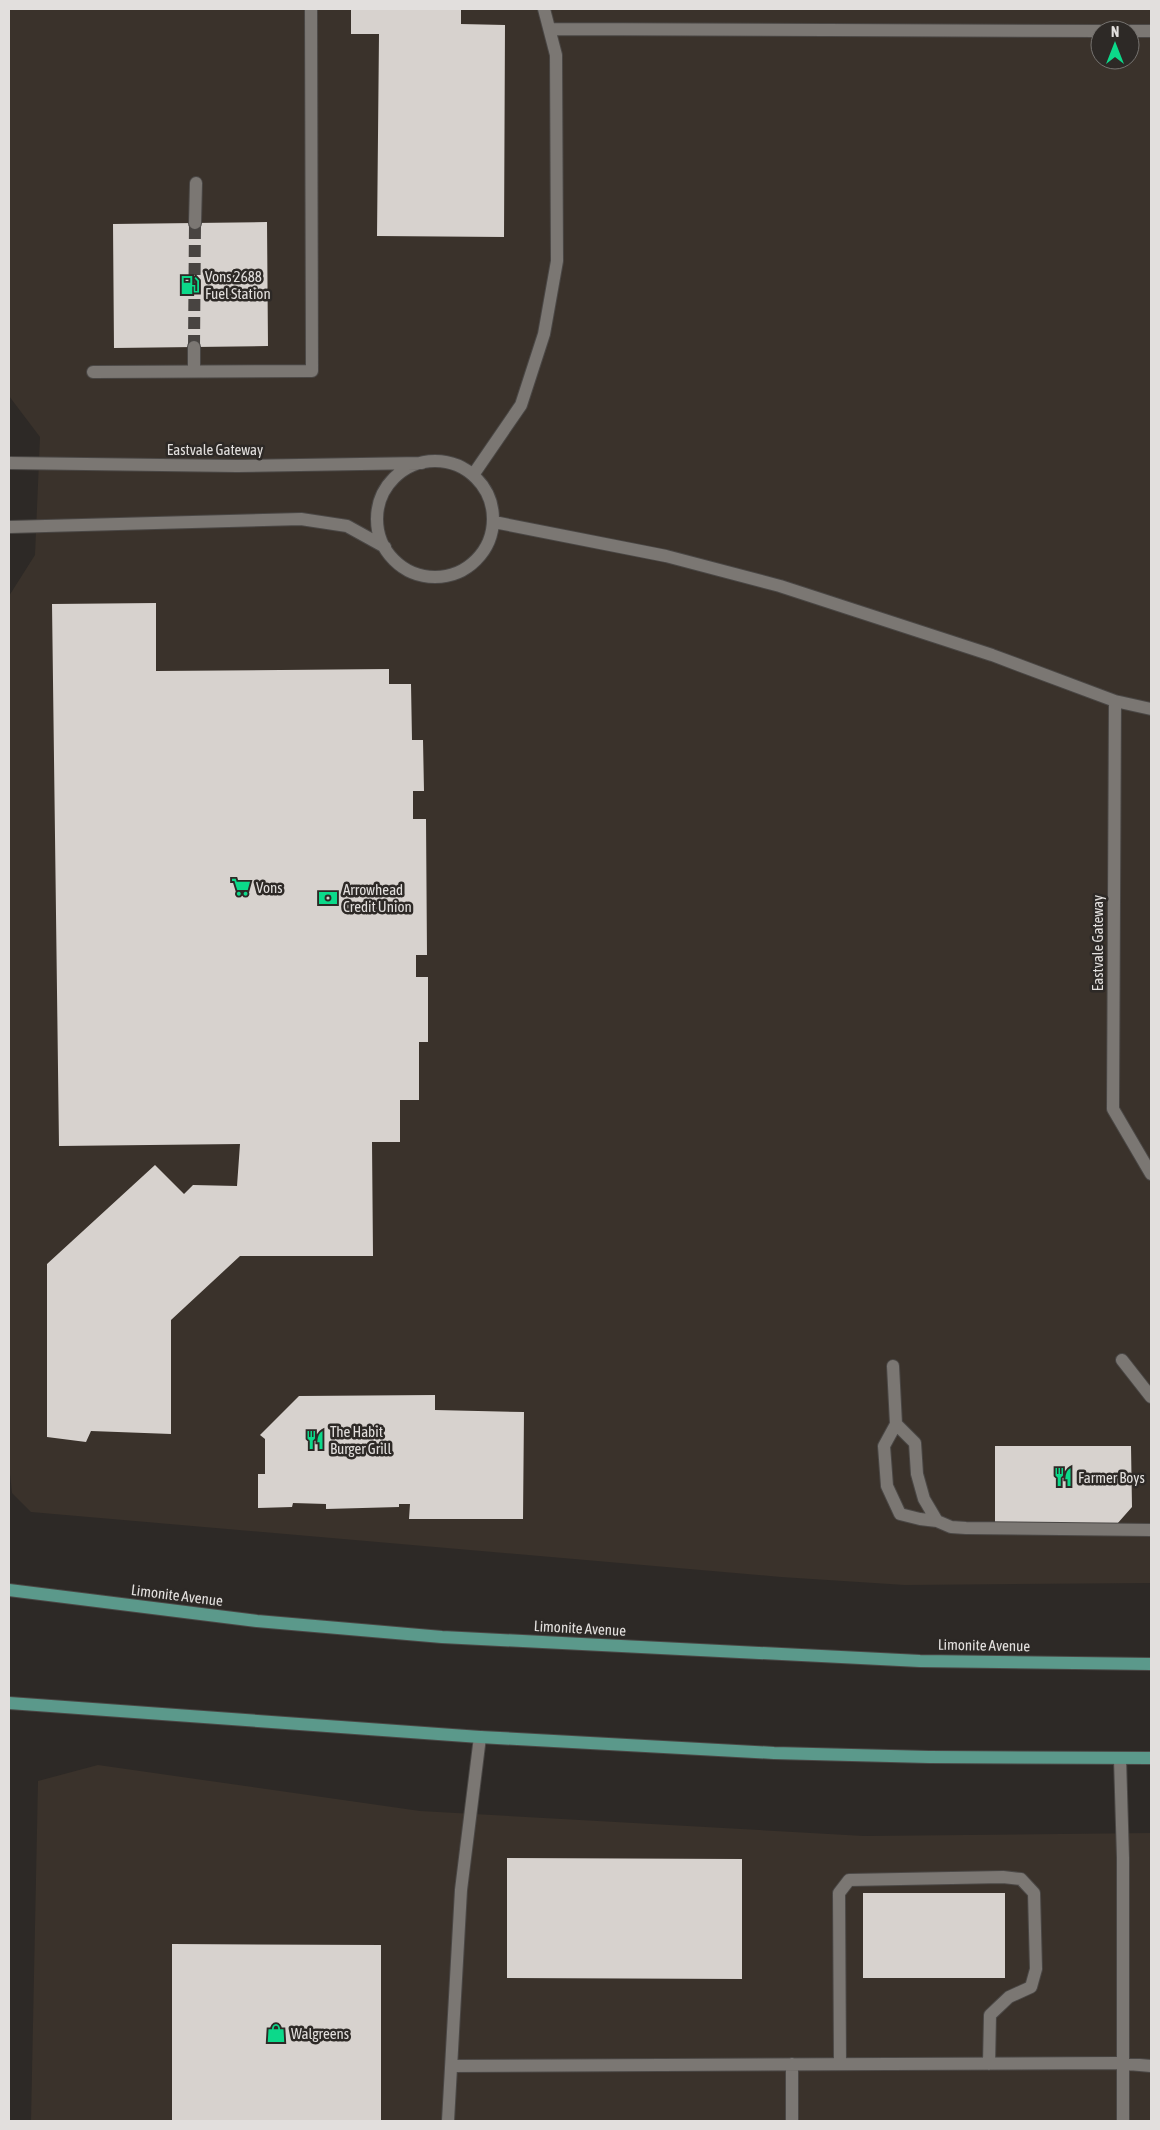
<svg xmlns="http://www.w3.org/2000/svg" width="1160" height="2130" font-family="'Asap Condensed',sans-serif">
<rect width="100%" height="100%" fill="#2d2926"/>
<path fill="#3a322b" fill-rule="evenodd" d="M 9,9 L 1151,9 L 1151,1583 L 905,1585 L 781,1577 L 31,1512 L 12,1493 L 10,1474 L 9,1332 L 9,596 L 35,555 L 40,437 L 9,396 ZM 1100,30 L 1130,30 L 1130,60 L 1100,60 Z
M 98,1765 L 420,1811 L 864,1836 L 1151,1833 L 1151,2121 L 31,2121 L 38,1781 Z"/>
<path fill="#d7d2ce" d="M 351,9 L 461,9 L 461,24 L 505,25 L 504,237 L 377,236 L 379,34 L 351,34 Z
M 267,222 L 268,346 L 114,348 L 113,224 Z
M 156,603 L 156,671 L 389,669 L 389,684 L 411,684 L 412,740 L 423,740 L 424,791 L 413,791 L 413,819 L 426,819 L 427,955 L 416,955 L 416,977 L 428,977 L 428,1042 L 419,1042 L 419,1100 L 400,1100 L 400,1142 L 372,1142 L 373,1256 L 240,1256 L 171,1320 L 171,1434 L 91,1431 L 86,1442 L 47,1437 L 47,1264 L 155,1165 L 184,1194 L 193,1185 L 237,1186 L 240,1144 L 59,1146 L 52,604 Z
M 435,1395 L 435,1410 L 524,1412 L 523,1519 L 409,1519 L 410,1504 L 399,1504 L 399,1507 L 326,1509 L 326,1504 L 293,1503 L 292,1507 L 258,1508 L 258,1474 L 265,1474 L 265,1439 L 260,1435 L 299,1396 Z
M 995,1446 L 1131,1446 L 1132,1507 L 1117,1524 L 995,1524 Z
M 507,1858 L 742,1859 L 742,1979 L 507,1978 Z
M 863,1893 L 1005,1893 L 1005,1978 L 863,1978 Z
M 172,1944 L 381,1945 L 381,2121 L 172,2121 Z"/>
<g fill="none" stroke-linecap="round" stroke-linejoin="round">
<path stroke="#484441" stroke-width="12" stroke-dasharray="12 6" stroke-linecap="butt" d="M 194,347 L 195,223"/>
<g stroke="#4a4745" stroke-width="14">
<path id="minor" d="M 550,29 L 1100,31
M 1130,31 L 1151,31
M 195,223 L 196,183
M 194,371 L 194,347
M 93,372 L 312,371 L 311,9
M377 519a58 58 0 1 1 116 0a58 58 0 1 1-116 0Z
M 9,463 L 237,466 L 422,463
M 473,475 L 521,405 L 544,334 L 557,261 L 556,55 L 544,9
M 494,522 L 666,556 L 780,586 L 992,655 L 1115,701 L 1151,709
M 9,527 L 301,519 L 347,526 L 385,547
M 1115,701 L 1113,1109 L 1151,1174
M 1122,1360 L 1151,1397
M 893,1366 L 896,1424 L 884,1446 L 887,1486 L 900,1514 L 920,1519 L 937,1521 L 951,1527 L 966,1528 L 1151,1530
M 896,1424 L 915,1443 L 917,1474 L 924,1499 L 937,1521
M 1120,1759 L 1123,1858 L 1123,2121
M 792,2064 L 792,2121
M 840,2064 L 839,1893 L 849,1880 L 1003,1877 L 1021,1879 L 1034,1893 L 1036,1969 L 1031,1987 L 1009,1997 L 990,2015 L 989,2064
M 451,2066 L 1117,2063 L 1151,2066
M 448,2121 L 461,1890 L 480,1737"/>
</g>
<g stroke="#4a4745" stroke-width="14">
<path id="major" d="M 9,1590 L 257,1621 L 442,1637 L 920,1661 L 1151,1664
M 9,1703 L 480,1737 L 774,1753 L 929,1757 L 1151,1758"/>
</g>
<use href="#minor" stroke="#7b7773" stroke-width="12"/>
<use href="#major" stroke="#5b998b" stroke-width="12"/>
</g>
<defs>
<g id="fuel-bare" transform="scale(1.5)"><path d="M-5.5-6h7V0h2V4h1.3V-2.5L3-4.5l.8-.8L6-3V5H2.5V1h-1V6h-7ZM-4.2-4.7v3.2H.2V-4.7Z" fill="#0cd98a" stroke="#2d2926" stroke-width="2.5" paint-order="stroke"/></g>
<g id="supermarket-bare" transform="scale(1.5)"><path d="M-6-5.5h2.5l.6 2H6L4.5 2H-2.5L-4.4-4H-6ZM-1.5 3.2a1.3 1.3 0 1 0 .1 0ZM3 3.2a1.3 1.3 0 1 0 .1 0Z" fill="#0cd98a" stroke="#2d2926" stroke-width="2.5" paint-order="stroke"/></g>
<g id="bank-bare" transform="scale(1.5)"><path d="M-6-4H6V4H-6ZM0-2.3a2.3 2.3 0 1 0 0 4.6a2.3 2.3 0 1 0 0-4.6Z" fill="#0cd98a" stroke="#2d2926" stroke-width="2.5" paint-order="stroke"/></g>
<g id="restaurant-bare" transform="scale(1.5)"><path d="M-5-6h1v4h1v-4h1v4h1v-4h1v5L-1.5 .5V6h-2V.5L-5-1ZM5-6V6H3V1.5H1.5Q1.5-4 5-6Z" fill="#0cd98a" stroke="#2d2926" stroke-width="2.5" paint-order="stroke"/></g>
<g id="shop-bare" transform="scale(1.5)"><path d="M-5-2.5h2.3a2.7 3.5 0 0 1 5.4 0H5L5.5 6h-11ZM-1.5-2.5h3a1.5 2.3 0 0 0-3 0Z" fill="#0cd98a" stroke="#2d2926" stroke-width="2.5" paint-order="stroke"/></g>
</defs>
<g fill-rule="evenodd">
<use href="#fuel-bare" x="190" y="285"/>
<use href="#supermarket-bare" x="241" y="887"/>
<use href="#bank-bare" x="328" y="898"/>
<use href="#restaurant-bare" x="315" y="1440"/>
<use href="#restaurant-bare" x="1063" y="1477"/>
<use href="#shop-bare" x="276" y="2033"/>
</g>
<g text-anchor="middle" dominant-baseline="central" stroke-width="5" stroke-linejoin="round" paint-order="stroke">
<g font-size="15" fill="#e2dfdd" stroke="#2d2926" text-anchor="start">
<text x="205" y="276">Vons 2688<tspan x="205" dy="17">Fuel Station</tspan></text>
<text x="256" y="887">Vons</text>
<text x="343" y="889">Arrowhead<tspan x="343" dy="17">Credit Union</tspan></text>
<text x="330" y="1431">The Habit<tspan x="330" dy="17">Burger Grill</tspan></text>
<text x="1078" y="1477">Farmer Boys</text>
<text x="291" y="2033">Walgreens</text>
</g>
<g font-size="15" fill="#e2dfdd" stroke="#2d2926">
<text x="215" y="449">Eastvale Gateway</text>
<text transform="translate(1097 943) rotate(-90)">Eastvale Gateway</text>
<text transform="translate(177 1595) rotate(7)">Limonite Avenue</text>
<text transform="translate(580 1628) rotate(3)">Limonite Avenue</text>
<text transform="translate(984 1645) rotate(1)">Limonite Avenue</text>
</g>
</g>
<rect width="1160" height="2130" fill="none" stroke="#e2dfdd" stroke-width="20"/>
<g transform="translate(1115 45)"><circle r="24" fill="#2d2926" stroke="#75726f"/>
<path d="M0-4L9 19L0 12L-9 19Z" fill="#0cd98a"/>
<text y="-8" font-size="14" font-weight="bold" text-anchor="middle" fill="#e2dfdd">N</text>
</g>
</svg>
